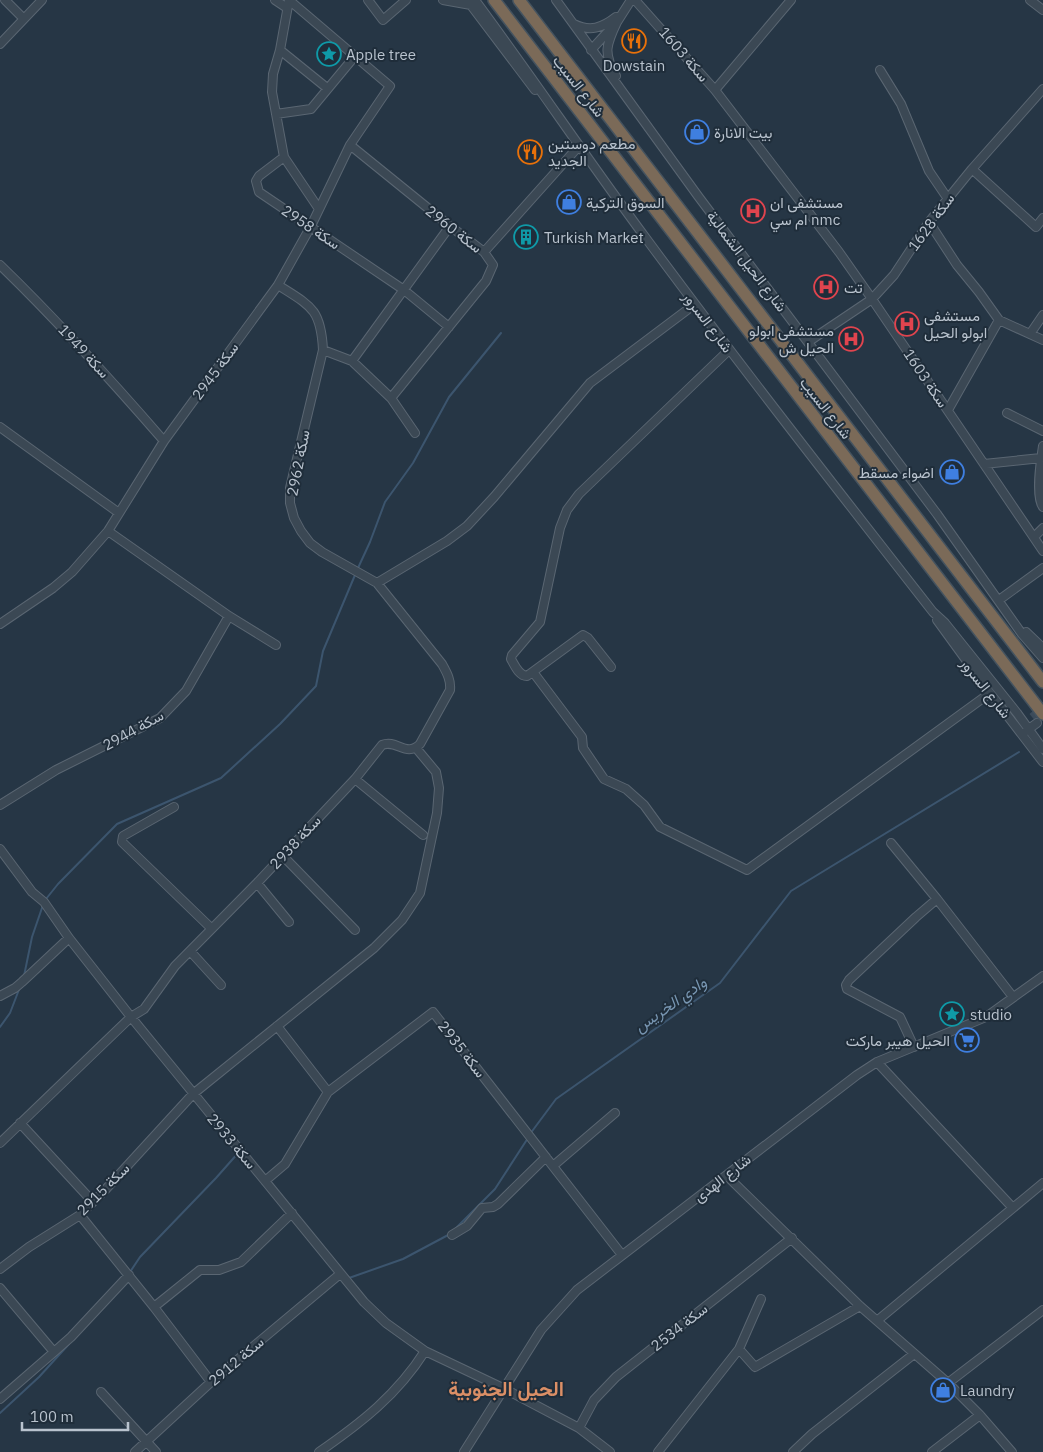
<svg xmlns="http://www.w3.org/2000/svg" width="1043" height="1452" font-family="'IBM Plex Sans',Vazirmatn,sans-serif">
<rect width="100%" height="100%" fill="#263645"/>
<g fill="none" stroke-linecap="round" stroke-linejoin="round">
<path stroke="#3c556e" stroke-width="2" d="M 358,568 L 370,542 L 385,502 L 413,463 L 449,397 L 501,333
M 46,899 L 58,884 L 117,824 L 221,778 L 280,724 L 316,686 L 323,651 L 355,575
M 24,976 L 32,937 L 43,905
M 0,1027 L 10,1013 L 20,987
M 530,1134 L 556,1099 L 720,983 L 791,891 L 1019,752
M 455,1229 L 495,1189 L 528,1138
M 130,1272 L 140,1257 L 216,1178 L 239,1152
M 349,1278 L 403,1259 L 450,1234
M 0,1413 L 39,1377 L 69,1344"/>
<path stroke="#3c4b5a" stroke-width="8" stroke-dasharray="8 4" stroke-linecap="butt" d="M 1032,717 L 1043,708"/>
<g stroke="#5a6672" stroke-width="10">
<path id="minor" d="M 5,0 L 24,19
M 275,0 L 287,8
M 289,0 L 280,50 L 273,74 L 272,92 L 284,157 L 319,209
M 368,0 L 383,20 L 406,0
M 443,0 L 471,5
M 467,0 L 535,90
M 475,0 C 533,78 587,159 645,237 C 739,364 836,488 933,612 L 945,623 L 1017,713 L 1043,749
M 556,0 L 698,196 L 937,514 L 1022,634 L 1043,658
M 635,0 L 715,90 L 839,252 L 872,299 L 1043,551
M 1030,0 L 1043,10
M 574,24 C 590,32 602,28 616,17
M 0,44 L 42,0
M 280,50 L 327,88
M 591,50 L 617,22 L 631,0
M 880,70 L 901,104 L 929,171 L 948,199
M 616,76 C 603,53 606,45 617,22
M 715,90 L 791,0
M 276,114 L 311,109 L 355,56
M 350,145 L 450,226 L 484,252 L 493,265 L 486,281 L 391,398
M 284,157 L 259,176 L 256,181 L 259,192 L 404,290 L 449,327
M 972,169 L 1036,227 L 1043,218
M 929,222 L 957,265 L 979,292 L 999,320 L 1043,340
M 484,252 L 578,147
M 0,265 C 58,321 111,380 164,441
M 1030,334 L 1043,315
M 808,342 L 872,299 L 894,275 L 929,222 L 972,169 L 1043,89
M 323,350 L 352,361 L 391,398 L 415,433
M 352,361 L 450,226
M 948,410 L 999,320
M 1007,413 L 1043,431
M 0,427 L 119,513
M 1043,446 C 1041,459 1035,496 1043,507
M 984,464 L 1041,458
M 108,531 L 229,616 L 276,645
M 1034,537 L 1043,528
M 377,583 L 447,541 L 467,526 L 494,497 L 590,383 L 695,304
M 999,600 L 1043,568
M 937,620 L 990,693 L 1043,762
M 0,624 L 53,588 L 72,572 L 108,531 L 164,441 L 278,285 L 311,226 L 350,145 L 390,86 L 289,0
M 1026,632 L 1043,648
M 611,667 L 588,638 L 583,635 L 527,676 C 519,676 515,666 511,659 L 512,655 L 540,622 L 560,528 L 567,510 L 579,494 L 729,350
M 533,672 L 582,737 L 583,748 L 604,779 L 626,789 L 644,805 L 660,827 L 747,870 L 990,693
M 1026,731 L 1037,723
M 355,779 L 423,835
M 0,805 L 56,770 L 160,718 L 186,691 L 229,616
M 174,807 L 123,836 L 122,842 L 211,928
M 891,843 L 937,899 L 1013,997
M 0,849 L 32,892 L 44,902 L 69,938 L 131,1017 L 364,1302 L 386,1323 L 425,1351 L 503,1388 L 579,1428 L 610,1452
M 282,855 L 355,930
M 257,883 L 289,922
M 190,951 L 221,985
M 0,996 L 15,988 L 22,982 L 69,938
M 277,1026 L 328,1092
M 914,1047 L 900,1017 L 847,989 L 846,985 L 849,980 L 916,917 L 937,899
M 877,1062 L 1012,1207
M 20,1123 L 93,1202
M 0,1143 L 131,1017 L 144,1009 L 175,966 L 257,883 L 355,779 L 382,745 C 397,739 406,758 420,744 L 450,690 C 451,680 447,673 442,664 L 377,583 L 322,552 L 310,543 L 301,531 L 294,518 L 290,503 L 290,488 L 323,350 C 321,309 311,306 278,285
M 553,1166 L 615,1113
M 727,1176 L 860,1306 L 948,1383 L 980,1415 L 1012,1452
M 265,1181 L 285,1164 L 328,1092 L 433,1012 L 622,1255
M 80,1215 L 154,1307 L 211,1382
M 452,1235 L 467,1226 L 482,1208 L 493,1207 L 498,1204 L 546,1157
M 0,1269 L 29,1247 L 80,1215 L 105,1190 L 193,1094 L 374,948 L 402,920 L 420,893 L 437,813 L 439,788 L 436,772 L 416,748
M 0,1288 L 54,1352 L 0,1399
M 154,1307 L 200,1270 L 219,1270 L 241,1262 L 292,1213
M 878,1320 L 1043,1183
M 739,1349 L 755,1367 L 860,1306
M 54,1352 L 71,1337 L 129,1275
M 948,1383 L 1043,1310
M 101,1392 L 156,1452
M 579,1428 L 594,1400 L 616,1377 L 792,1238
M 135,1452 L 211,1382 L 340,1274
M 319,1452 C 361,1423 397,1395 425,1351
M 464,1452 L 541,1330 L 577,1290 L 857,1075 L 877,1062 L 986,1017 L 1043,976
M 658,1452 L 739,1349 L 761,1299
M 793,1452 L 812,1434 L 914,1354
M 932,1452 L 980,1415"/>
</g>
<g stroke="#45535f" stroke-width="14">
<path id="highway" d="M 494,0 L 1043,714
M 519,0 L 1043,682"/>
</g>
<use href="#minor" stroke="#3b4854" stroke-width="8"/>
<use href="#highway" stroke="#7b6a58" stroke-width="11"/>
</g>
<defs>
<g id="restaurant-ring" transform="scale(1.25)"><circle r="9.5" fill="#1f2d3a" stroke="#e8710a" stroke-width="1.5"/><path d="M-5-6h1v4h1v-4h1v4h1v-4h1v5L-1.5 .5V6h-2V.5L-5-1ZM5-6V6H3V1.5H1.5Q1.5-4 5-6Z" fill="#e8710a"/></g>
<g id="sight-ring" transform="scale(1.25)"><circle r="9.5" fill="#1f2d3a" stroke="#0f9aa8" stroke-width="1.5"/><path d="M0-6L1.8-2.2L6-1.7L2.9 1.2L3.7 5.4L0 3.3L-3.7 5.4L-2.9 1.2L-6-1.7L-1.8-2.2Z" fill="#0f9aa8"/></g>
<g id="shop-ring" transform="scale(1.25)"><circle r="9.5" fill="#1f2d3a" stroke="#3f7fe0" stroke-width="1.5"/><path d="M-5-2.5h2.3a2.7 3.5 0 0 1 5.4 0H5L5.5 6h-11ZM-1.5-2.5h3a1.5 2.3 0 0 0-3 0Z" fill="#3f7fe0"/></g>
<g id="hospital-ring" transform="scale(1.25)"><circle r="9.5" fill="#1f2d3a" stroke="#e0444e" stroke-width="1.5"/><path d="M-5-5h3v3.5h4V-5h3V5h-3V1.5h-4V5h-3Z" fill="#e0444e"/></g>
<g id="building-ring" transform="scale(1.25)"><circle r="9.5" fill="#1f2d3a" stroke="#0f9aa8" stroke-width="1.5"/><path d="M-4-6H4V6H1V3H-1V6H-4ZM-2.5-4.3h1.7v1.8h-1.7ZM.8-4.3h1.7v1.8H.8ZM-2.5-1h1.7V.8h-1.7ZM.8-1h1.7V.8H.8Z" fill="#0f9aa8"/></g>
<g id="supermarket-ring" transform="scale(1.25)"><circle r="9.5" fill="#1f2d3a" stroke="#3f7fe0" stroke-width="1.5"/><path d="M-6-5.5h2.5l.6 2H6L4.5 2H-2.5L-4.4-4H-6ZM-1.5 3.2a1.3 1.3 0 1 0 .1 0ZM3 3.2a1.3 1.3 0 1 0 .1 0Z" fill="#3f7fe0"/></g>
</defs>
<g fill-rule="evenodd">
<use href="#restaurant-ring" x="634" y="41"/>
<use href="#sight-ring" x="329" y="54"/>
<use href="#shop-ring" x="697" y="132"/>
<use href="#restaurant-ring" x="530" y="152"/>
<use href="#shop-ring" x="569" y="202"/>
<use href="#hospital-ring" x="753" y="211"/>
<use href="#building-ring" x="526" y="237"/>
<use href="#hospital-ring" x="826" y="287"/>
<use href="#hospital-ring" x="907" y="324"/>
<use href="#hospital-ring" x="851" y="339"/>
<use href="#shop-ring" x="952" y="472"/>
<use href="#sight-ring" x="952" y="1014"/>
<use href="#supermarket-ring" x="967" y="1040"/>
<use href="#shop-ring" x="943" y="1390"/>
</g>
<g text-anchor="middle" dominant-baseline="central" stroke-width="4" stroke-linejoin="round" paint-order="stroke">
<g font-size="15" fill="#b9c3ce" stroke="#1f2d3a" text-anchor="start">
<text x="346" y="54">Apple tree</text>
<text x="634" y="65" text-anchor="middle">Dowstain</text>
<text x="714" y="132">بيت الانارة</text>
<text x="548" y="143">مطعم دوستين<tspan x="548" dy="17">الجديد</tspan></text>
<text x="586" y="202">السوق التركية</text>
<text x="770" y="202">مستشفى ان<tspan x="770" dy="17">ام سي nmc</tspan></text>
<text x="544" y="237">Turkish Market</text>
<text x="844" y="287">تت</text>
<text x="924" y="315">مستشفى<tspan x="924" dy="17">ابولو الحيل</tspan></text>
<text x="834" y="330" text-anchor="end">مستشفى ابولو<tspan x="834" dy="17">الحيل ش</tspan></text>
<text x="934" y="472" text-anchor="end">اضواء مسقط</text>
<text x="970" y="1014">studio</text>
<text x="950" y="1040" text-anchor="end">الحيل هيبر ماركت</text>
<text x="960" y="1390">Laundry</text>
</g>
<g font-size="15" fill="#b9c3ce" stroke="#1f2d3a">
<text transform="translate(684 54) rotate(49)">سكة 1603</text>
<text transform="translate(579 86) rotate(52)">شارع السيب</text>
<text transform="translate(931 222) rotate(-54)">سكة 1628</text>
<text transform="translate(311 227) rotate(34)">سكة 2958</text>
<text transform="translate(454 229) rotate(38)">سكة 2960</text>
<text transform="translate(747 261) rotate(53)">شارع الحيل الشمالية</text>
<text transform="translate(708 322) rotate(53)">شارع السرور</text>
<text transform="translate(84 351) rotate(47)">سكة 1949</text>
<text transform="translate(215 371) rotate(-54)">سكة 2945</text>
<text transform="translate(926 378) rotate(56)">سكة 1603</text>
<text transform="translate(826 408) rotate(52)">شارع السيب</text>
<text transform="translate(298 463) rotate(-79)">سكة 2962</text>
<text transform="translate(986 688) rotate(52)">شارع السرور</text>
<text transform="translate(133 730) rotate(-29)">سكة 2944</text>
<text transform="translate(295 842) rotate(-47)">سكة 2938</text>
<text transform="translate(462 1049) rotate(52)">سكة 2935</text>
<text transform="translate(232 1141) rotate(50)">سكة 2933</text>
<text transform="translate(722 1178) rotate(-38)">شارع الهدى</text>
<text transform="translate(103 1189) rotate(-45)">سكة 2915</text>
<text transform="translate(679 1327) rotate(-38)">سكة 2534</text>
<text transform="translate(236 1361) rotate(-40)">سكة 2912</text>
</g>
<g font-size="16" font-style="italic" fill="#7896b2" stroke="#1f2d3a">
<text transform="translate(670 1004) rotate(-35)">وادي الخريس</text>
</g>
<g font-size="20" font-weight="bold" fill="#db8f66" stroke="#1f2d3a">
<text x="506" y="1388">الحيل الجنوبية</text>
</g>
</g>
<path d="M22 1422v8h106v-8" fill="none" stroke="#b9c3ce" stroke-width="2.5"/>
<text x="30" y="1422" font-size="15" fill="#b9c3ce" stroke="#1f2d3a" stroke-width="4" paint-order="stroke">100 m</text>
</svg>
